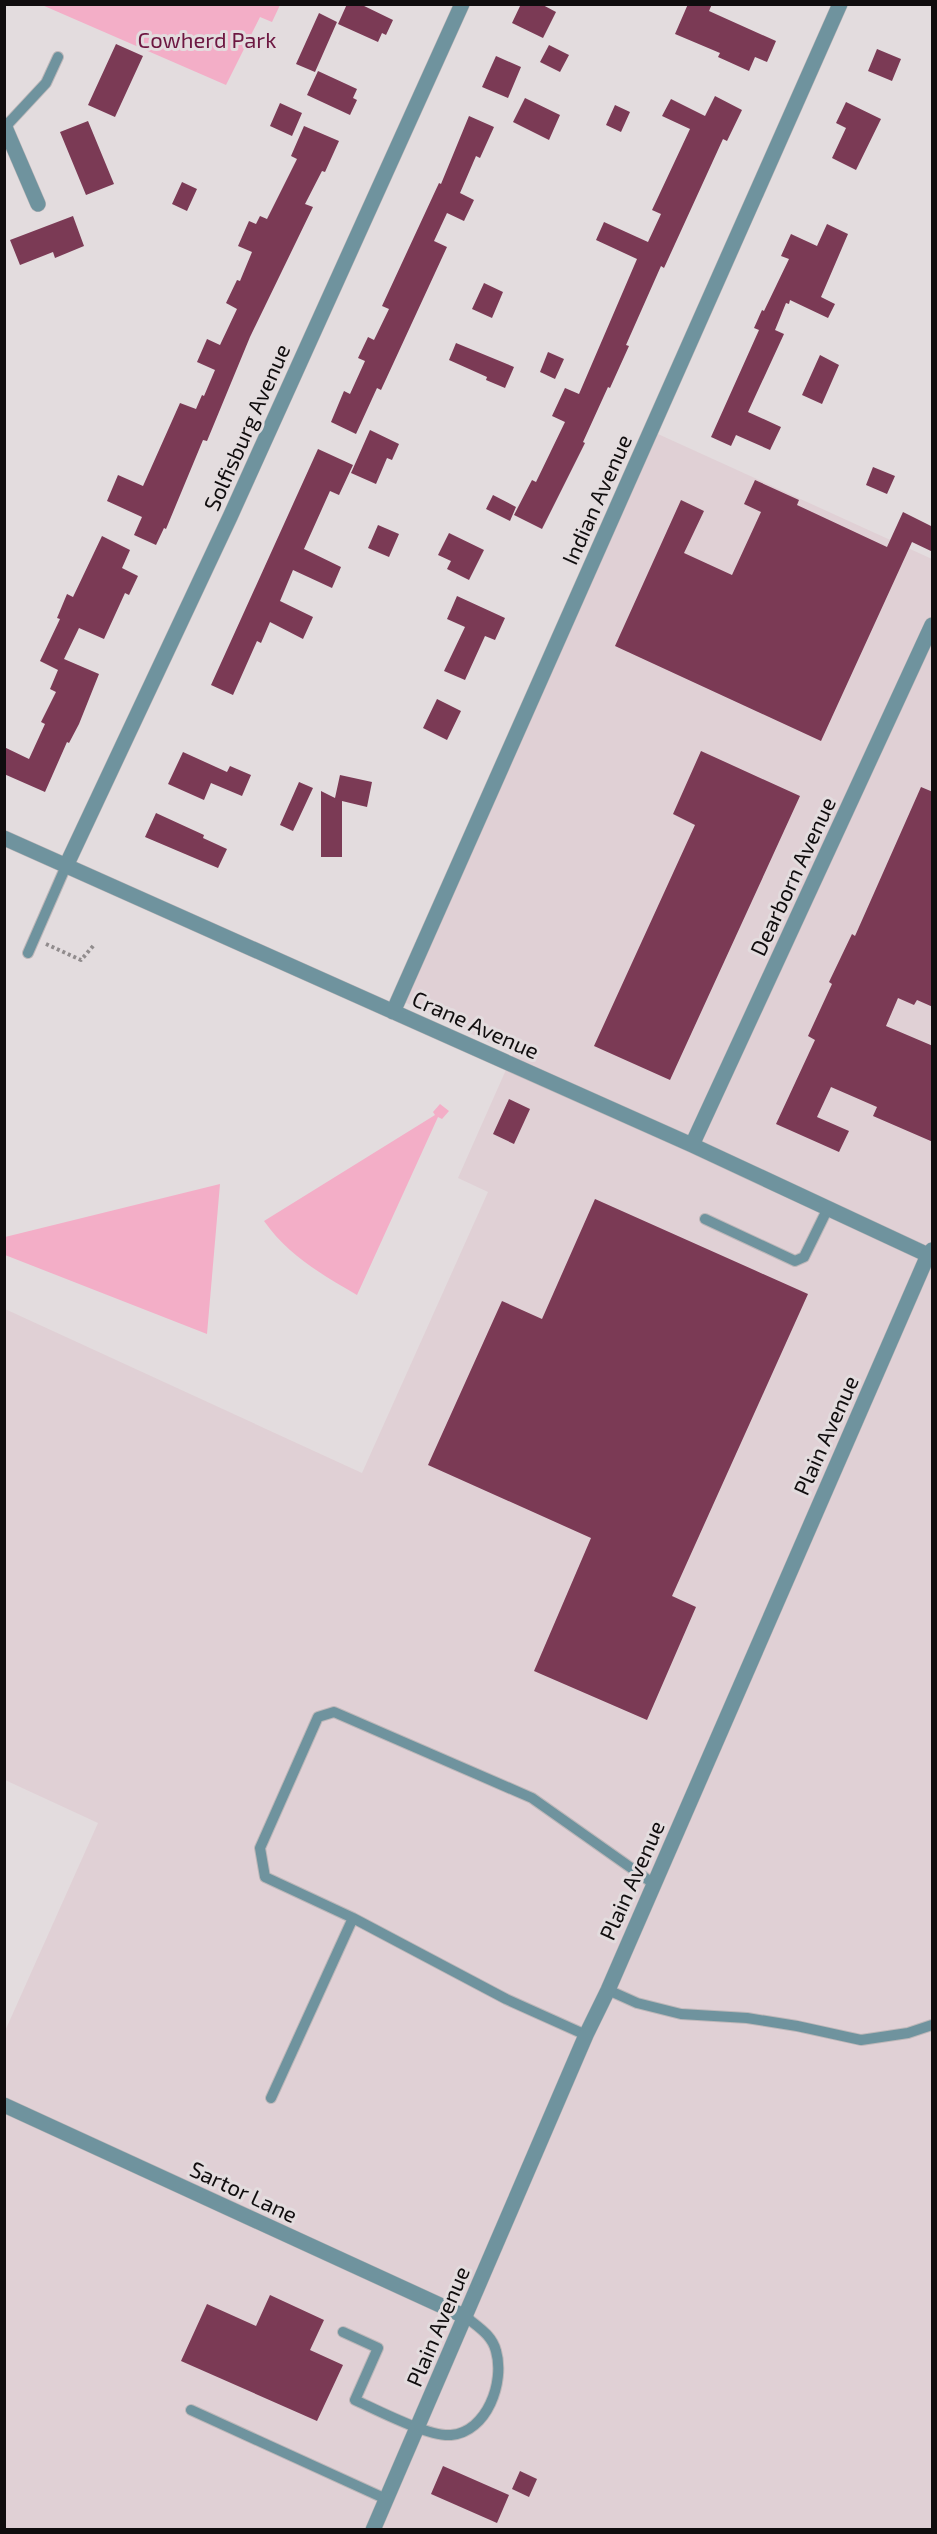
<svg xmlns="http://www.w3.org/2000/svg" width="937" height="2534" font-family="'Exo 2',sans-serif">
<rect width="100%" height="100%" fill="#e3dcde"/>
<path fill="#e0d0d5" d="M 647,429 L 932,559 L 932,2529 L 5,2529 L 5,2031 L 98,1823 L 5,1780 L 5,1309 L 362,1473 L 488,1192 L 458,1178 L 513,1054 L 394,997 Z"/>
<path fill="#f3aec7" d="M 42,5 L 280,5 L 272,22 L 260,17 L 226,85 Z
M 440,1104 L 449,1111 L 442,1119 L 438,1117 L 357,1295 C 321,1274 288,1255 264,1221 L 435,1115 L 433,1112 Z
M 220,1184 L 207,1334 L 5,1255 L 5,1237 Z"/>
<path fill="#7b3a55" d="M 347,4 L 360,4 L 393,20 L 386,35 L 382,33 L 378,42 L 338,24 Z
M 521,4 L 541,4 L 556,12 L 543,38 L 512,23 Z
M 688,4 L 712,4 L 709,11 L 776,41 L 767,62 L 755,57 L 749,71 L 718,57 L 720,53 L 675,34 Z
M 319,13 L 337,22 L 315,72 L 296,64 Z
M 116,44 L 143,56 L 115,117 L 88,105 Z
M 549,45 L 569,55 L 560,72 L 540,62 Z
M 877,49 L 901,59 L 892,81 L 868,71 Z
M 496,56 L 521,67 L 508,98 L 482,87 Z
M 318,71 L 357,89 L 353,98 L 357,100 L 350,115 L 307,95 Z
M 715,96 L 742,110 L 727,141 L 723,139 L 664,268 L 661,266 L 626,345 L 629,346 L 610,388 L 608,387 L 583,442 L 585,443 L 542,529 L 514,515 L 532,480 L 536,482 L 565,422 L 552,416 L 565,388 L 579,394 L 637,259 L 596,240 L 604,222 L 648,242 L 661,214 L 652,210 L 690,129 L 662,116 L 671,99 L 705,116 Z
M 525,98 L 560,115 L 549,140 L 513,122 Z
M 846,102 L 881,119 L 856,170 L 832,158 L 846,128 L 836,123 Z
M 280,103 L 302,113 L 292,136 L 270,126 Z
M 615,105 L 630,112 L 621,132 L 606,125 Z
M 469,116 L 494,127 L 480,158 L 476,156 L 460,193 L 474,200 L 464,221 L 447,213 L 434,241 L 447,247 L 381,390 L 377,388 L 356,434 L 331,422 L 344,391 L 350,394 L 365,361 L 358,358 L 368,337 L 374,340 L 389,309 L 382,306 L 439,183 L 441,184 Z
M 88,121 L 114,184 L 86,195 L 60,132 Z
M 304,126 L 339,141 L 325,172 L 322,171 L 305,204 L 313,207 L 250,337 L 207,441 L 203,440 L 166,529 L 164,528 L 156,545 L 134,535 L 142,517 L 107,501 L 118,475 L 143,486 L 180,403 L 196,409 L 202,395 L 204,396 L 215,370 L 197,362 L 207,339 L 220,345 L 237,309 L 226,303 L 237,280 L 240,281 L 252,252 L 238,246 L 249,221 L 256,224 L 260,216 L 267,219 L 297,159 L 291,156 Z
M 182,182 L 197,189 L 187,211 L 172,204 Z
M 73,216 L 84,246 L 55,258 L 53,252 L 20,265 L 10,240 Z
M 827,224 L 848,234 L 821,297 L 835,304 L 828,318 L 790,300 L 789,304 L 786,303 L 775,330 L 784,334 L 748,412 L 781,427 L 770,450 L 736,435 L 731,446 L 711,437 L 759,330 L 754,328 L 762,310 L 764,311 L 789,259 L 781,256 L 791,234 L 817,246 Z
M 484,283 L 503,292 L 492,318 L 472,309 Z
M 456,343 L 514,367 L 505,388 L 486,380 L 487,377 L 449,360 Z
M 548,352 L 564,359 L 555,379 L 540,372 Z
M 820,355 L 839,365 L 822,404 L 802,395 Z
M 370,430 L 399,444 L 392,460 L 387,458 L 376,484 L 351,473 Z
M 318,449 L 353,465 L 339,495 L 330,491 L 304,549 L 341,567 L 332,588 L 293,570 L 280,601 L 313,617 L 303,639 L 270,622 L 261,643 L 257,641 L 233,695 L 211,685 Z
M 873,467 L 895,476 L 887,494 L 866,485 Z
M 755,480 L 799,500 L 797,505 L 887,547 L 903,512 L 933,527 L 933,552 L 912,542 L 821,741 L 615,646 L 681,500 L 704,511 L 684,553 L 732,575 L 761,512 L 744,504 Z
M 493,495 L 516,507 L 510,521 L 486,509 Z
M 378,525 L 399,534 L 389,557 L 368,548 Z
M 449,533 L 484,550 L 469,580 L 447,569 L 451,561 L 438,555 Z
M 102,536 L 130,550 L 122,568 L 138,576 L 129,595 L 125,593 L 104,639 L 79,628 L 64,659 L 99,674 L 79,724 L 69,743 L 67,742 L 45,792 L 4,774 L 4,747 L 29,759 L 45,724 L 41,722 L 56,692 L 50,689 L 58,670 L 40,661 L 60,619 L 57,618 L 67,594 L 73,597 Z
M 457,596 L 505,618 L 495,640 L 485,636 L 465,680 L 444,671 L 465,627 L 447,619 Z
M 437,699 L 461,711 L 447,740 L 423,728 Z
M 701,751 L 800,796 L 670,1080 L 594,1046 L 695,825 L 673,814 Z
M 183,752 L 227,772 L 230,766 L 251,775 L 242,796 L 211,783 L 204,800 L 168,784 Z
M 340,775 L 372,782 L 367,807 L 342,801 L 342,857 L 321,857 L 321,791 L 335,798 Z
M 299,782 L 313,788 L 293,831 L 280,825 Z
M 921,787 L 933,792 L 933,1007 L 917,1000 L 914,1005 L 898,998 L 886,1026 L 933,1046 L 933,1142 L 873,1116 L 877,1107 L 831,1087 L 817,1117 L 849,1131 L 839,1152 L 776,1124 L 815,1040 L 808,1036 L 832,984 L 829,982 L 852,934 L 855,936 Z
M 156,813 L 204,835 L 203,838 L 227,849 L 218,868 L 145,837 Z
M 509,1099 L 530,1109 L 514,1144 L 493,1134 Z
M 595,1199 L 808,1294 L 672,1596 L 696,1607 L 647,1720 L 534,1671 L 591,1538 L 428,1465 L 502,1301 L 542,1319 Z
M 270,2295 L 324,2320 L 310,2350 L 343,2365 L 317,2421 L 181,2361 L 207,2304 L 256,2326 Z
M 443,2466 L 509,2495 L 497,2523 L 431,2494 Z
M 520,2471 L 537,2479 L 529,2497 L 512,2489 Z"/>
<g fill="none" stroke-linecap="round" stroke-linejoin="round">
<g stroke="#bdb7b9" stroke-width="12">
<path id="lane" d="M 6,126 L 46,83 L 58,57
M 28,953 L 66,866
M 705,1219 L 795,1261 L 804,1257 L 828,1208
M 608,1990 L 637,2003 L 681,2014 L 747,2018 L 797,2026 L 861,2040 L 908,2033 L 932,2025
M 586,2035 L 506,1999 L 353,1918 L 265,1877 L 260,1848 L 318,1717 L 334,1712 L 532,1798 L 654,1884
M 271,2098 L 353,1918
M 343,2332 L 378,2348 L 355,2400 C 377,2410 429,2437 451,2435 C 487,2432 505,2382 496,2351 C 492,2335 478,2327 466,2317
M 191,2410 L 386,2499"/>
</g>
<g stroke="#bdb7b9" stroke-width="16">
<path id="street" d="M 4,125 L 38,204
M 4,838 L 692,1145 L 928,1255
M 66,866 L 230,517 L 462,4
M 393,1012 L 840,4
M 692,1145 L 932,625
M 4,2105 L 466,2317
M 373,2530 L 586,2035 L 608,1990 L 928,1255 L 932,1250"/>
</g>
<path stroke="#918c8d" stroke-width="4" stroke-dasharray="3 3" stroke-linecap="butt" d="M 46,944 L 81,960 L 94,945"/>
<use href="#lane" stroke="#6f939e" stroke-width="10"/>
<use href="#street" stroke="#6f939e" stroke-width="15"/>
</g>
<g text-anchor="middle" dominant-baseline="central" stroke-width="6" stroke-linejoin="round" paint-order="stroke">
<g font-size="22" fill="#6d1741" stroke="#e3dcde">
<text x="207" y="39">Cowherd Park</text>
</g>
<g font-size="22" fill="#100d0e" stroke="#e3dcde">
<text transform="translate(246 427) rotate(-66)">Solfisburg Avenue</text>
<text transform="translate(596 499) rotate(-66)">Indian Avenue</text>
<text transform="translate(792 876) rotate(-65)">Dearborn Avenue</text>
<text transform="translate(476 1024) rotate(24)">Crane Avenue</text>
<text transform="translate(825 1435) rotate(-66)">Plain Avenue</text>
<text transform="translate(631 1880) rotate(-66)">Plain Avenue</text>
<text transform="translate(244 2191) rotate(25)">Sartor Lane</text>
<text transform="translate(437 2326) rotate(-67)">Plain Avenue</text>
</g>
</g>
<rect width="937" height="2534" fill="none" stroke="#100d0e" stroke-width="12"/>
</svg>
